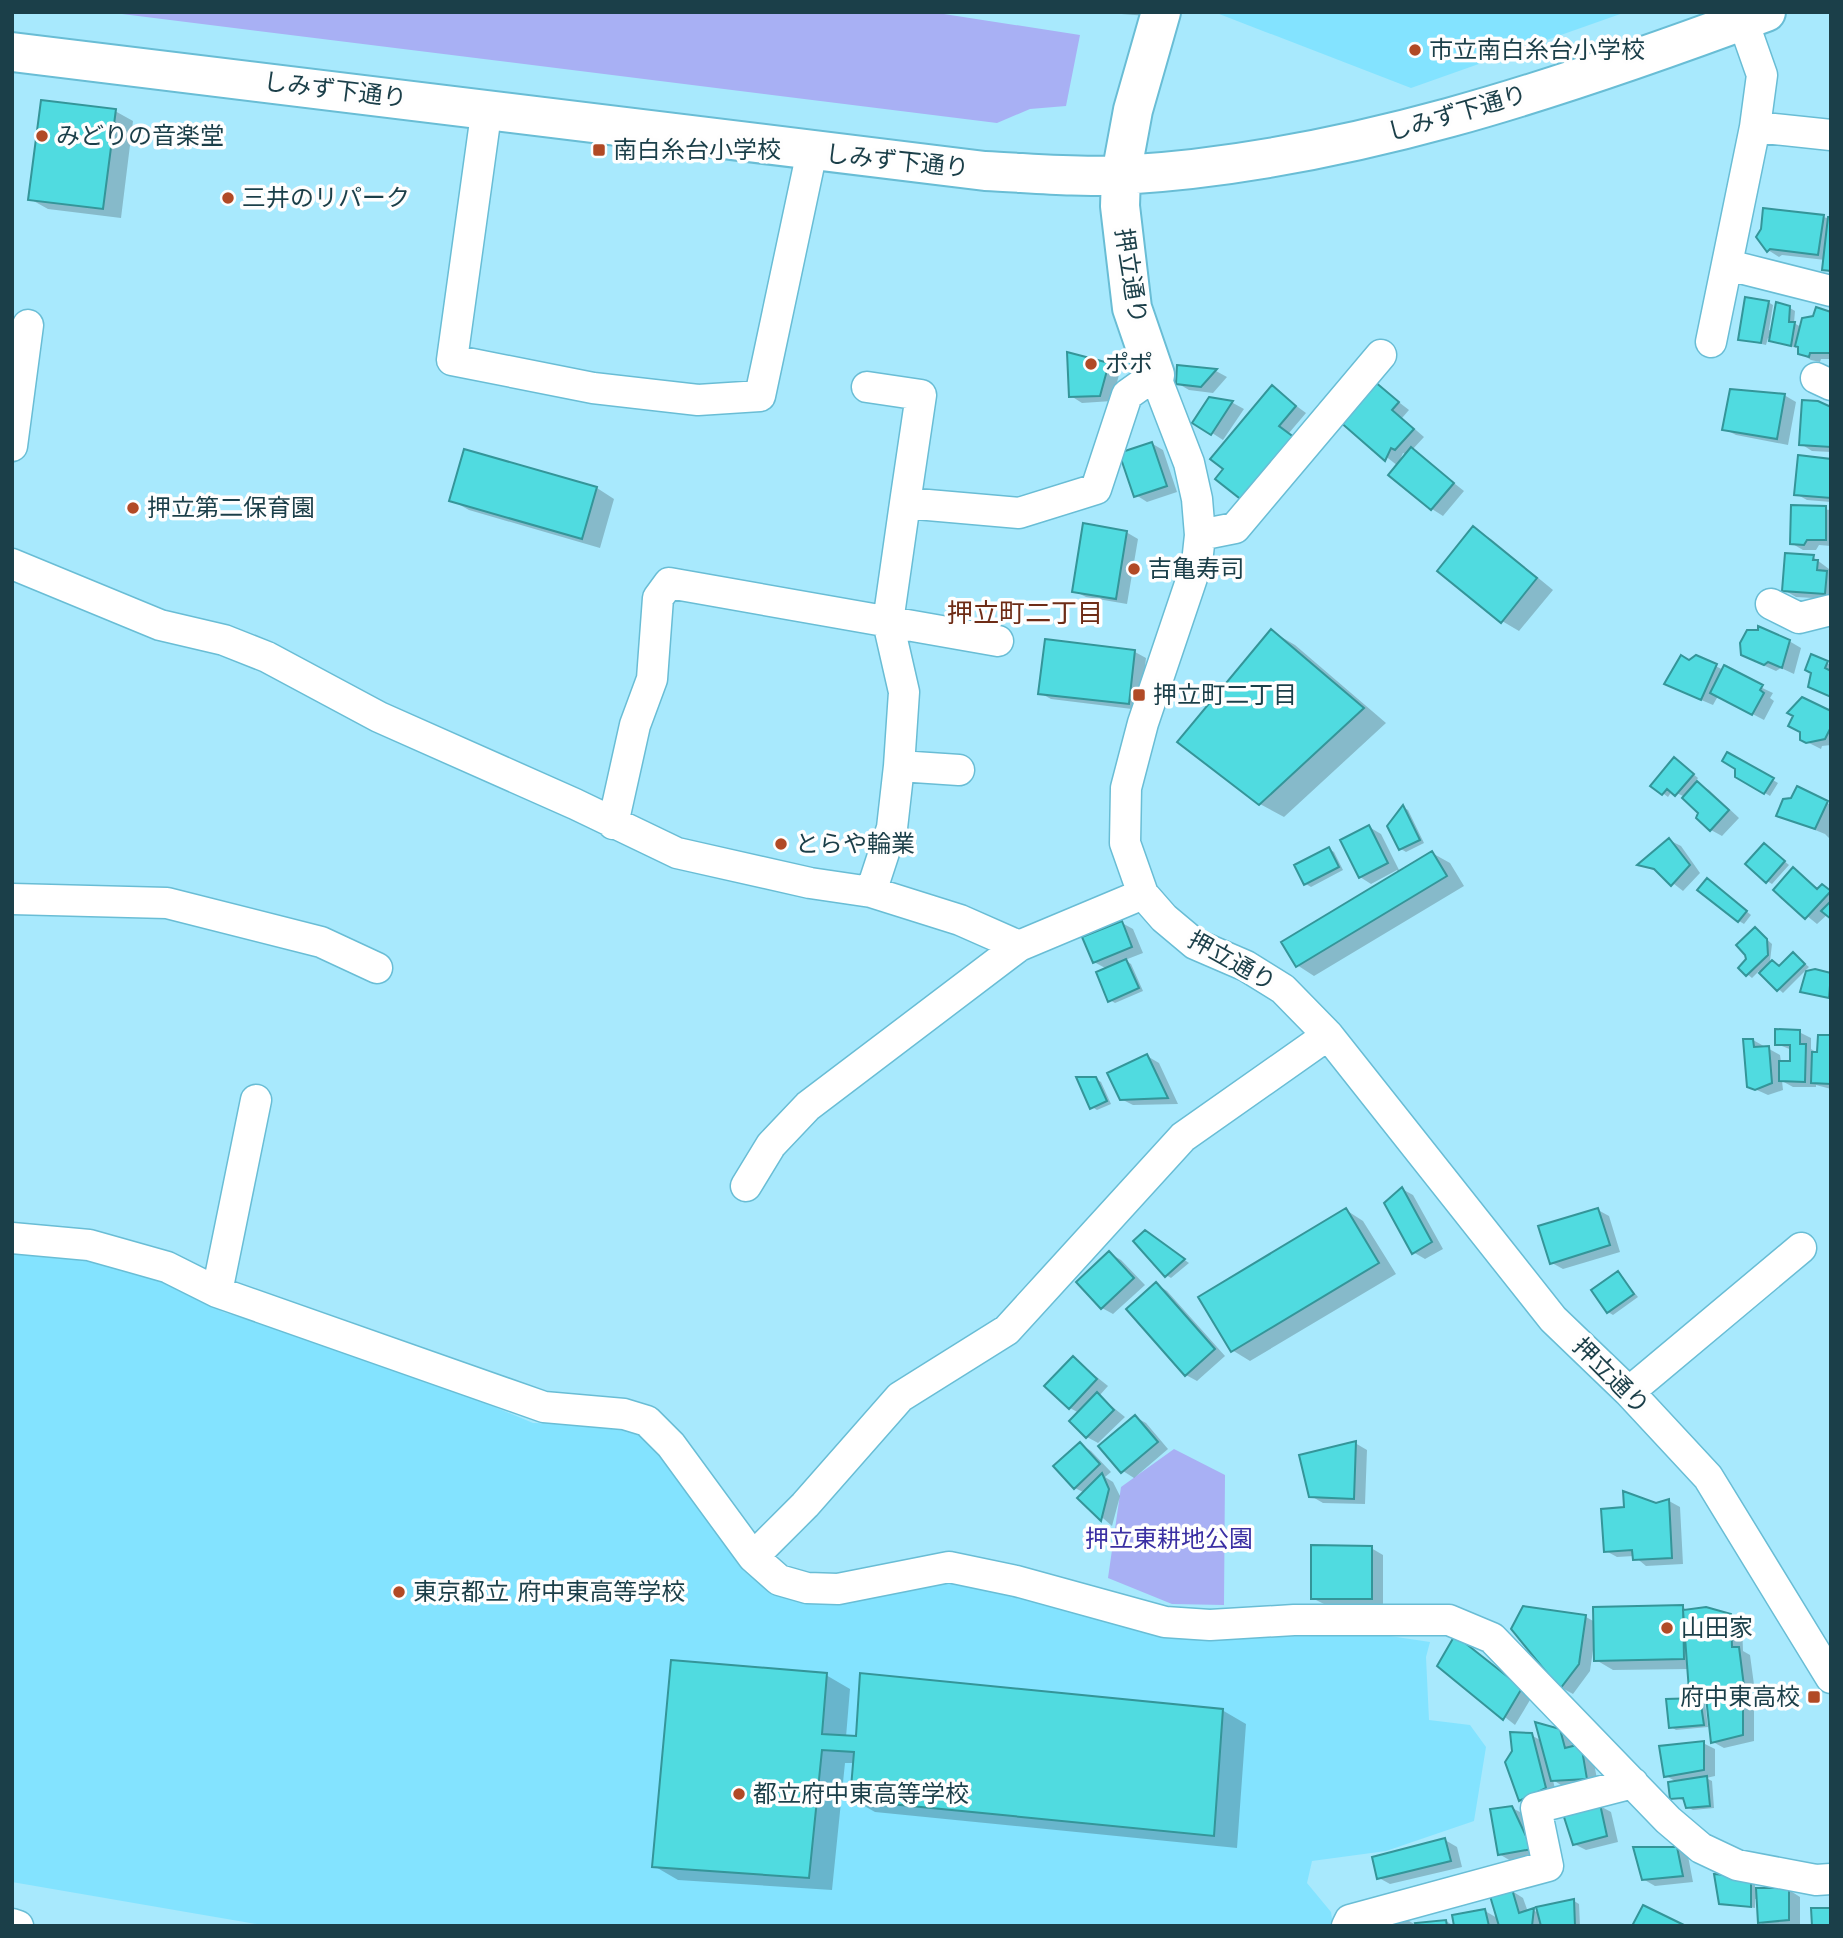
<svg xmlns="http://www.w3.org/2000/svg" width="1843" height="1938" font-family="'Work Sans','Noto Sans JP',sans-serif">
<rect width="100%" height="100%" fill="#a8e9fd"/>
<path fill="#83e3ff" d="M 1214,12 L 1626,12 L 1411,88 Z
M 12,1252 L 52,1253 L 123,1265 L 175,1283 L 223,1312 L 413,1373 L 533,1423 L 610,1425 L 648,1439 L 769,1584 L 933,1579 L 1248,1637 L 1383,1635 L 1430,1642 L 1426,1657 L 1429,1720 L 1470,1725 L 1486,1747 L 1474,1821 L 1386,1851 L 1312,1861 L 1307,1883 L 1331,1912 L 1333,1926 L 268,1926 L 12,1882 Z"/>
<path fill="#a8b0f4" d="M 106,12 L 931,12 L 1080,35 L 1066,106 L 1030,109 L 997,123 Z
M 1174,1449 L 1225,1475 L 1224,1605 L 1172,1604 L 1108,1578 L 1121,1487 Z"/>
<path fill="#0003" fill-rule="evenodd" d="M 1095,12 L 1161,12 L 1161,17 Z
M 115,111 L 133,121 L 121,218 L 48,209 L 30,199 Z
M 1823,217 L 1831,219 L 1831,273 L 1824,269 L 1825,260 L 1782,255 L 1779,257 L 1768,250 L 1758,237 Z
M 1768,302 L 1773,305 L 1769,330 L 1772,331 L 1790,308 L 1795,311 L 1794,323 L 1801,327 L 1831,313 L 1831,359 L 1821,359 L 1820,362 L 1811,360 L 1800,353 L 1798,340 L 1796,348 L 1768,338 L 1766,345 L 1740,339 Z
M 1108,364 L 1120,371 L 1112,401 L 1082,403 L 1071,396 Z
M 1179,367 L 1216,371 L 1227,377 L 1213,393 L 1189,390 L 1177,383 Z
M 1374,383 L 1409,410 L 1402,418 L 1424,437 L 1412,450 L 1464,491 L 1443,516 L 1432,509 L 1398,466 L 1341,421 ZM 1403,453 L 1407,455 L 1398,464 Z
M 1272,388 L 1306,413 L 1289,433 L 1305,446 L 1244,500 Z
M 1784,395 L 1796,402 L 1788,445 L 1736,435 L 1724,429 Z
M 1210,399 L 1233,403 L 1244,409 L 1223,440 L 1195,422 Z
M 1831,409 L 1831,452 L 1812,451 L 1801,444 Z
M 1151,443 L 1163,450 L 1177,492 L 1147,502 L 1136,495 Z
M 1831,460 L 1831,502 L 1807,500 L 1796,494 Z
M 597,488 L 614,499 L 600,548 L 469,510 L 451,500 Z
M 1793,507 L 1831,510 L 1831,546 L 1819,545 L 1816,550 L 1803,550 L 1791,543 Z
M 1473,529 L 1491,539 L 1553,590 L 1519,631 L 1502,621 Z
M 1126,532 L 1138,539 L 1127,604 L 1086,597 L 1074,591 Z
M 1813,557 L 1829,569 L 1831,599 L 1796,597 L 1784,590 Z
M 1271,631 L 1295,645 L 1386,723 L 1284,817 L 1260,804 Z
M 1789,641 L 1801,648 L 1794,674 L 1781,668 L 1776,671 L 1754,661 Z
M 1135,652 L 1146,658 L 1140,710 L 1051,699 L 1040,693 Z
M 1696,657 L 1773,693 L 1770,698 L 1774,701 L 1764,720 L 1718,696 L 1713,705 L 1678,690 L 1689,662 Z
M 1827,663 L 1831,665 L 1831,697 L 1810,686 Z
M 1831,713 L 1831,745 L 1822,746 L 1821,749 L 1801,739 Z
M 1728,754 L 1778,783 L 1770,796 L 1737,776 L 1737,768 Z
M 1679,762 L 1698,778 L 1695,782 L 1709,790 L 1739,818 L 1722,836 L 1711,830 L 1700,812 L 1683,796 L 1672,791 L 1668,797 L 1652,785 Z
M 1798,788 L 1831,805 L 1831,840 L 1825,834 L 1778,815 Z
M 1403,807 L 1408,810 L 1424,843 L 1406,852 L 1401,849 Z
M 1369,827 L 1381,834 L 1400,872 L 1432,853 L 1450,863 L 1464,886 L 1314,976 L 1297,965 L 1399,873 L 1397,870 L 1371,884 L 1360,877 Z
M 1669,840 L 1681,846 L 1700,873 L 1683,891 L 1660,873 L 1640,864 Z
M 1765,845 L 1789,865 L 1772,884 L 1767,881 Z
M 1329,849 L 1334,852 L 1343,870 L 1311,887 L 1306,884 Z
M 1794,870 L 1819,889 L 1823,886 L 1831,891 L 1831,917 L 1828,914 L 1817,924 L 1775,890 Z
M 1712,883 L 1751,915 L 1744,924 L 1739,921 Z
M 1122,923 L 1133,929 L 1143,953 L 1125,960 L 1131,964 L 1143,991 L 1115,1003 L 1110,1000 L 1107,969 L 1094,962 Z
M 1755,929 L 1772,944 L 1770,961 L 1780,967 L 1793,954 L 1809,967 L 1783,993 L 1759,971 L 1752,978 L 1740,968 L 1748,960 Z
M 1831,975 L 1831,999 L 1802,991 Z
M 1799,1032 L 1811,1038 L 1811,1049 L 1819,1054 L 1831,1037 L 1831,1089 L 1816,1085 L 1816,1087 L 1793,1087 L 1782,1081 L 1783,1090 L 1768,1095 L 1748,1086 L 1753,1040 L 1780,1055 L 1781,1062 L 1792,1062 L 1792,1050 L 1777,1044 Z
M 1147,1056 L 1159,1063 L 1178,1104 L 1133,1105 L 1121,1099 Z
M 1096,1079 L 1101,1082 L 1111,1104 L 1097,1110 L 1092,1107 Z
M 1402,1189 L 1413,1195 L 1443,1249 L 1425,1259 L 1413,1252 Z
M 1346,1210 L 1363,1221 L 1396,1274 L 1250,1361 L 1232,1350 Z
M 1598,1210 L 1609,1216 L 1620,1252 L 1563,1269 L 1552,1263 Z
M 1150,1236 L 1189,1263 L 1171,1278 L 1166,1275 Z
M 1109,1253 L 1121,1260 L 1145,1285 L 1113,1314 L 1102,1308 Z
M 1618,1273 L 1638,1297 L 1613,1315 L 1608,1312 Z
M 1156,1284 L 1167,1291 L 1225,1356 L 1197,1381 L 1186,1375 Z
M 1073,1358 L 1108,1386 L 1099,1396 L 1125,1417 L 1098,1443 L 1087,1437 L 1079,1413 L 1070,1408 Z
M 1135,1417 L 1146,1423 L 1168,1449 L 1134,1478 L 1123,1471 Z
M 1355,1443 L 1367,1450 L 1365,1504 L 1323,1503 L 1311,1496 Z
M 1080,1444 L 1091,1451 L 1111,1472 L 1105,1477 L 1113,1482 L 1120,1496 L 1112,1526 L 1080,1498 L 1085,1493 L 1075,1488 Z
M 1669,1501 L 1680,1507 L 1683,1564 L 1646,1566 L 1634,1556 L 1617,1557 L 1606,1551 L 1656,1505 Z
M 1371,1548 L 1383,1555 L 1383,1605 L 1324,1604 L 1312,1598 Z
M 1682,1607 L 1689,1611 L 1730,1616 L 1742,1622 L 1743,1651 L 1750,1655 L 1755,1692 L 1717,1695 L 1717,1698 L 1742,1697 L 1754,1704 L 1754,1741 L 1724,1748 L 1713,1742 L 1708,1696 L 1702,1696 L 1691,1690 L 1689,1669 L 1613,1670 L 1596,1660 L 1593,1650 L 1590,1671 L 1573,1694 L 1562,1688 L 1513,1629 L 1524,1608 L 1586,1617 L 1595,1622 Z
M 1456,1638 L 1533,1695 L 1515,1725 L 1440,1666 Z
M 826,1675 L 850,1689 L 846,1737 L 1222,1710 L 1246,1724 L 1237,1848 L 875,1812 L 852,1799 L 855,1763 L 845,1763 L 832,1890 L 678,1880 L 654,1866 Z
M 1700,1700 L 1705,1703 L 1708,1727 L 1676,1730 L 1671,1727 Z
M 1560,1731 L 1572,1738 L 1574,1748 L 1592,1753 L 1598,1784 L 1564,1787 L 1553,1780 L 1556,1794 L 1532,1806 L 1520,1800 L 1531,1735 L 1542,1741 Z
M 1703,1743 L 1715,1749 L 1715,1776 L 1706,1778 L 1712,1781 L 1714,1808 L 1693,1810 L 1687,1807 L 1686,1800 L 1671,1798 L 1677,1782 L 1666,1776 Z
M 1600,1806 L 1611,1812 L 1618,1842 L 1586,1850 L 1574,1844 Z
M 1512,1808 L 1524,1814 L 1542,1855 L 1511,1861 L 1499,1854 Z
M 1445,1840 L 1457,1847 L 1462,1867 L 1390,1884 L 1379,1878 Z
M 1677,1849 L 1688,1856 L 1693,1882 L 1655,1886 L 1643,1879 Z
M 1717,1876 L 1755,1882 L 1755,1889 L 1789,1890 L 1800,1897 L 1800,1925 L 1766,1926 L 1759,1922 L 1758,1899 L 1755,1899 L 1755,1908 L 1721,1903 Z
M 1512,1891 L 1523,1898 L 1528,1912 L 1533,1910 L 1540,1914 L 1574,1901 L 1579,1904 L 1580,1926 L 1456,1926 L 1485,1911 L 1499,1919 Z
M 1404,1918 L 1416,1925 L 1446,1921 L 1454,1926 L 1382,1926 Z"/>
<path fill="#50dbe0" stroke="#349599" stroke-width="2" d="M 41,100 L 116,109 L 103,209 L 28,200 Z
M 1763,208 L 1824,215 L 1818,255 L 1770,249 L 1767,252 L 1756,237 L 1761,229 Z
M 1828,217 L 1831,217 L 1831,271 L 1822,270 Z
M 1745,297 L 1769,301 L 1761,343 L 1738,340 Z
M 1776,302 L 1790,306 L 1789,322 L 1795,322 L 1791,346 L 1769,341 Z
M 1816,307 L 1831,312 L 1831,349 L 1830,353 L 1810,353 L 1809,357 L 1798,354 L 1798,347 L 1795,346 L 1802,318 L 1813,316 Z
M 1067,352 L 1109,363 L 1100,396 L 1069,397 Z
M 1177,365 L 1217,369 L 1201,387 L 1176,384 Z
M 1374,381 L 1399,402 L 1392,410 L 1414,429 L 1395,450 L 1391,448 L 1385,461 L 1339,421 Z
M 1272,385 L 1296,406 L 1279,426 L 1295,438 L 1243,501 L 1215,479 L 1223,469 L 1210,459 Z
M 1730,389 L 1785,394 L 1777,439 L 1722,430 Z
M 1209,397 L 1233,401 L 1211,435 L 1192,423 Z
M 1802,400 L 1818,401 L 1831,407 L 1831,447 L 1799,445 Z
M 1152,442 L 1167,486 L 1134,497 L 1119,453 Z
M 1411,447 L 1454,483 L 1431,510 L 1388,475 Z
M 464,449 L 597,487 L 582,539 L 449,501 Z
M 1798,455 L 1831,459 L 1831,498 L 1794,495 Z
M 1791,505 L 1826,506 L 1826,540 L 1807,540 L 1804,545 L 1790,544 Z
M 1083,523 L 1127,531 L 1116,599 L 1072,592 Z
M 1473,526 L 1537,578 L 1501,623 L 1437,571 Z
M 1785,553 L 1814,555 L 1813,560 L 1818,560 L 1817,570 L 1827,571 L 1825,594 L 1782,591 Z
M 1758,626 L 1790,640 L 1782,668 L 1768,662 L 1764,665 L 1741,655 L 1740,643 L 1747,630 L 1758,630 Z
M 1271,629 L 1364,708 L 1259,805 L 1177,742 Z
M 1045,639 L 1135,650 L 1129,704 L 1038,694 Z
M 1811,654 L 1828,661 L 1825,668 L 1831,671 L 1831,697 L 1808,687 L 1811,673 L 1805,670 Z
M 1681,655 L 1689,660 L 1696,655 L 1717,664 L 1701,700 L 1664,684 Z
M 1724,665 L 1763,685 L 1760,690 L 1764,693 L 1752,715 L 1710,693 Z
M 1802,697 L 1831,711 L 1831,727 L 1825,739 L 1806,743 L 1800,740 L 1800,732 L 1788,726 L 1793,716 L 1787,713 Z
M 1727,752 L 1774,778 L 1764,794 L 1735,777 L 1735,769 L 1722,761 Z
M 1674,757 L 1694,774 L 1675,796 L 1667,789 L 1662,795 L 1650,786 Z
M 1697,781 L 1729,810 L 1710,831 L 1696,818 L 1698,813 L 1682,798 Z
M 1797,786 L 1828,801 L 1815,829 L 1776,816 L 1783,799 L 1791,798 Z
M 1403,805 L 1420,840 L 1399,850 L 1387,826 Z
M 1369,825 L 1388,863 L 1359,878 L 1340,840 Z
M 1669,838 L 1690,865 L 1671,886 L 1654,869 L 1637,865 Z
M 1764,843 L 1785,861 L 1766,883 L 1745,864 Z
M 1329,847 L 1339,867 L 1304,885 L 1294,865 Z
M 1432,851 L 1447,876 L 1296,967 L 1281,942 Z
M 1793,867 L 1817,889 L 1822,884 L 1831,891 L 1805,919 L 1773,890 Z
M 1707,878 L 1747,911 L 1738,922 L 1697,890 Z
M 1831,901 L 1831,919 L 1821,911 Z
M 1122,921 L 1132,947 L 1093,963 L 1082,937 Z
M 1755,927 L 1767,939 L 1768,955 L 1746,976 L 1738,968 L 1746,959 L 1745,955 L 1736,945 Z
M 1793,952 L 1805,964 L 1777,991 L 1759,973 L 1772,960 L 1779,966 Z
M 1126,959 L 1139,988 L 1108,1002 L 1096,972 Z
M 1815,969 L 1831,973 L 1829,998 L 1800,992 L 1806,971 Z
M 1775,1029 L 1800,1030 L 1800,1044 L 1806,1044 L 1805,1082 L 1779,1081 L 1779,1061 L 1790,1061 L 1790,1045 L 1775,1045 Z
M 1818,1035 L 1831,1035 L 1831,1084 L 1811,1083 L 1812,1052 L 1817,1052 Z
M 1743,1039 L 1753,1039 L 1754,1047 L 1769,1046 L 1772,1083 L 1755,1090 L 1747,1087 Z
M 1147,1054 L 1168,1098 L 1120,1100 L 1107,1073 Z
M 1076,1077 L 1096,1077 L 1107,1101 L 1090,1109 Z
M 1402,1187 L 1432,1242 L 1412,1254 L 1384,1203 Z
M 1346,1208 L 1379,1263 L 1231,1352 L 1198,1297 Z
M 1598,1208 L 1610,1245 L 1550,1264 L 1538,1226 Z
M 1145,1230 L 1185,1259 L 1165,1277 L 1133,1241 Z
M 1109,1251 L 1134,1278 L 1101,1309 L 1076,1282 Z
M 1618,1271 L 1634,1294 L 1607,1313 L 1591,1290 Z
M 1156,1282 L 1215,1349 L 1185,1376 L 1126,1309 Z
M 1073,1356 L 1097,1379 L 1069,1409 L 1044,1386 Z
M 1097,1392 L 1114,1410 L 1086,1438 L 1069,1421 Z
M 1135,1415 L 1158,1442 L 1121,1473 L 1098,1446 Z
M 1356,1441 L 1354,1499 L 1309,1497 L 1299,1455 Z
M 1080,1442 L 1100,1464 L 1074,1489 L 1053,1466 Z
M 1102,1473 L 1109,1489 L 1101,1521 L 1077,1498 Z
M 1623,1491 L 1656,1503 L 1669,1499 L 1672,1558 L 1633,1560 L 1632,1550 L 1604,1552 L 1601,1509 L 1624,1507 Z
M 1311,1545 L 1372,1546 L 1372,1599 L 1311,1599 Z
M 1683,1605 L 1684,1659 L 1594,1661 L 1593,1607 Z
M 1523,1606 L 1586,1615 L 1579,1664 L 1560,1689 L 1511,1629 Z
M 1706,1607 L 1731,1614 L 1732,1647 L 1739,1647 L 1744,1686 L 1689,1691 L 1683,1610 Z
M 1455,1635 L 1522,1688 L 1503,1720 L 1437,1666 Z
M 671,1660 L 827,1673 L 822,1734 L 856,1736 L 860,1673 L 1223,1709 L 1214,1836 L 850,1800 L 854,1752 L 822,1750 L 809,1878 L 652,1867 Z
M 1743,1695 L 1743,1735 L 1711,1743 L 1706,1697 Z
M 1700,1698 L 1704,1725 L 1669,1728 L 1666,1699 Z
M 1535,1722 L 1560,1729 L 1565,1748 L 1581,1744 L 1587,1779 L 1551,1781 Z
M 1510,1732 L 1532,1733 L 1546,1788 L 1519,1801 L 1505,1762 L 1512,1751 Z
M 1704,1741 L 1704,1770 L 1664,1777 L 1659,1746 Z
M 1707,1776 L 1710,1806 L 1686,1808 L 1683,1798 L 1670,1799 L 1668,1782 Z
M 1600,1804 L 1607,1836 L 1573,1845 L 1563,1814 Z
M 1512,1806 L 1532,1849 L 1498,1855 L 1490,1809 Z
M 1445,1838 L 1451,1861 L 1377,1879 L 1372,1857 Z
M 1633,1847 L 1677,1847 L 1683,1876 L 1642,1880 Z
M 1714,1874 L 1751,1877 L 1751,1907 L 1719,1904 Z
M 1756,1888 L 1789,1888 L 1789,1920 L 1758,1923 Z
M 1512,1889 L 1519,1913 L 1534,1908 L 1532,1926 L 1499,1926 L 1490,1896 Z
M 1574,1899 L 1575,1926 L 1541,1926 L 1536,1907 Z
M 1643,1905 L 1684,1925 L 1632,1926 Z
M 1811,1908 L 1831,1908 L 1831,1926 L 1812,1926 Z
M 1485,1909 L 1489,1926 L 1454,1926 L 1452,1915 Z
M 1446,1920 L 1447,1926 L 1416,1926 L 1415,1923 Z"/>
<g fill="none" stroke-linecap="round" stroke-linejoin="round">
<g stroke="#69bdd5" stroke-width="33">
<path id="street" d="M 487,107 L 452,360 L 593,388 L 698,400 L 760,396 L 812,151
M 1755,127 L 1831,135
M 1728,265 L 1831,291
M 1711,342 L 1755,127 L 1762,75 L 1743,21
M 1816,378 L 1831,385
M 867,387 L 921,395 L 905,503 L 1019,513 L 1096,489 L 1127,395 L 1155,375 L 1189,463 L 1197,499 L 1200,535 L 1197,563 L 1143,723 L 1126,788 L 1125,843 L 1143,894 L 1164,918 L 1195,944 L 1246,966 L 1283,989 L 1328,1035 L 1553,1319 L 1629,1392 L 1708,1477 L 1831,1678
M 12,446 L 28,325
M 1200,535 L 1235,528 L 1381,355
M 12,564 L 160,625 L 224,640 L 267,657 L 379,717 L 575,804 L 677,853 L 810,883 L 871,892 L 960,920 L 1019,946 L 1143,894
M 1771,604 L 1799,618 L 1831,610
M 899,766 L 959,770
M 613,824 L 635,725 L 652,679 L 658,598 L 669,583 L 998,641
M 871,892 L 892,828 L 899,766 L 904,692 L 888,622 L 905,503
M 12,899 L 167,903 L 321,942 L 377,968
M 746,1186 L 771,1145 L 808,1106 L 1019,946
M 12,1238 L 89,1245 L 167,1267 L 217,1292 L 544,1407 L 624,1414 L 647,1421 L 671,1445 L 753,1557 L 779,1580 L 807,1588 L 838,1589 L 949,1567 L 1016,1581 L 1165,1622 L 1210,1625 L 1294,1620 L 1449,1620 L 1492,1638 L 1668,1820 L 1701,1848 L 1737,1865 L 1816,1880 L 1831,1879
M 217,1292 L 256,1100
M 1629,1392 L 1801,1248
M 753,1557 L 805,1505 L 900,1397 L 1007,1330 L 1183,1137 L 1328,1035
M 12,1924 L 18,1926
M 1347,1926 L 1350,1920 L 1548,1866 L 1536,1808 L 1633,1783"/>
</g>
<g stroke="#69bdd5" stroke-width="42">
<path id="secondary" d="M 12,52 L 985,171 C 1030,173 1077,178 1122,175 C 1344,162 1559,89 1766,12
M 1155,375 L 1132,308 L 1120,206 L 1121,175 L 1133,110 L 1161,12"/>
</g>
<use href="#street" stroke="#fff" stroke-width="30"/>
<use href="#secondary" stroke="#fff" stroke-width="38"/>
</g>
<g fill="#b14a26" stroke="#fefefe" stroke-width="2.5">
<circle cx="1415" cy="50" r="7"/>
<circle cx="42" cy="136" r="7"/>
<rect x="592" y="143" width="14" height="14" rx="3.5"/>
<circle cx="228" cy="198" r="7"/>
<circle cx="1091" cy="364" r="7"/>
<circle cx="133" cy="508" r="7"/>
<circle cx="1134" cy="569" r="7"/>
<rect x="1132" y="688" width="14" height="14" rx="3.5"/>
<circle cx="781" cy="844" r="7"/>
<circle cx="399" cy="1592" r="7"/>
<circle cx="1667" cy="1628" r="7"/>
<rect x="1807" y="1690" width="14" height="14" rx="3.5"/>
<circle cx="739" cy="1794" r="7"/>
</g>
<g text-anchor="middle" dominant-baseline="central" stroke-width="7" stroke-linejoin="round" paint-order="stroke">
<g font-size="24" fill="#1b3f49" stroke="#fefefe" text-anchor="start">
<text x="1429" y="50">市立南白糸台小学校</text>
<text x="56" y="136">みどりの音楽堂</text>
<text x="613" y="150">南白糸台小学校</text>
<text x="242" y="198">三井のリパーク</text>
<text x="1105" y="364">ポポ</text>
<text x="147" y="508">押立第二保育園</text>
<text x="1148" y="569">吉亀寿司</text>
<text x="1153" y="695">押立町二丁目</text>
<text x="795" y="844">とらや輪業</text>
<text x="413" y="1592">東京都立 府中東高等学校</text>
<text x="1681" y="1628">山田家</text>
<text x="1800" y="1697" text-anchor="end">府中東高校</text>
<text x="753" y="1794">都立府中東高等学校</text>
</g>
<g font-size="24" fill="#1b3f49" stroke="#fefefe">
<text transform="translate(335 90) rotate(7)">しみず下通り</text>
<text transform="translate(1457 113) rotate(-16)">しみず下通り</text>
<text transform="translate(897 161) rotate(6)">しみず下通り</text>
<text transform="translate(1131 276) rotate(81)">押立通り</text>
<text transform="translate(1232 961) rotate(29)">押立通り</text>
<text transform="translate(1611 1376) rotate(45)">押立通り</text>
</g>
<g font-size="24" fill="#3a2fa3" stroke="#fefefe">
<text x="1169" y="1539">押立東耕地公園</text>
</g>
<g font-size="26" fill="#6e2c16" stroke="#fefefe">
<text x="1025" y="613">押立町二丁目</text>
</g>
</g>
<rect width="1843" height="1938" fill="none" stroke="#1b3f49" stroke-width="28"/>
</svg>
